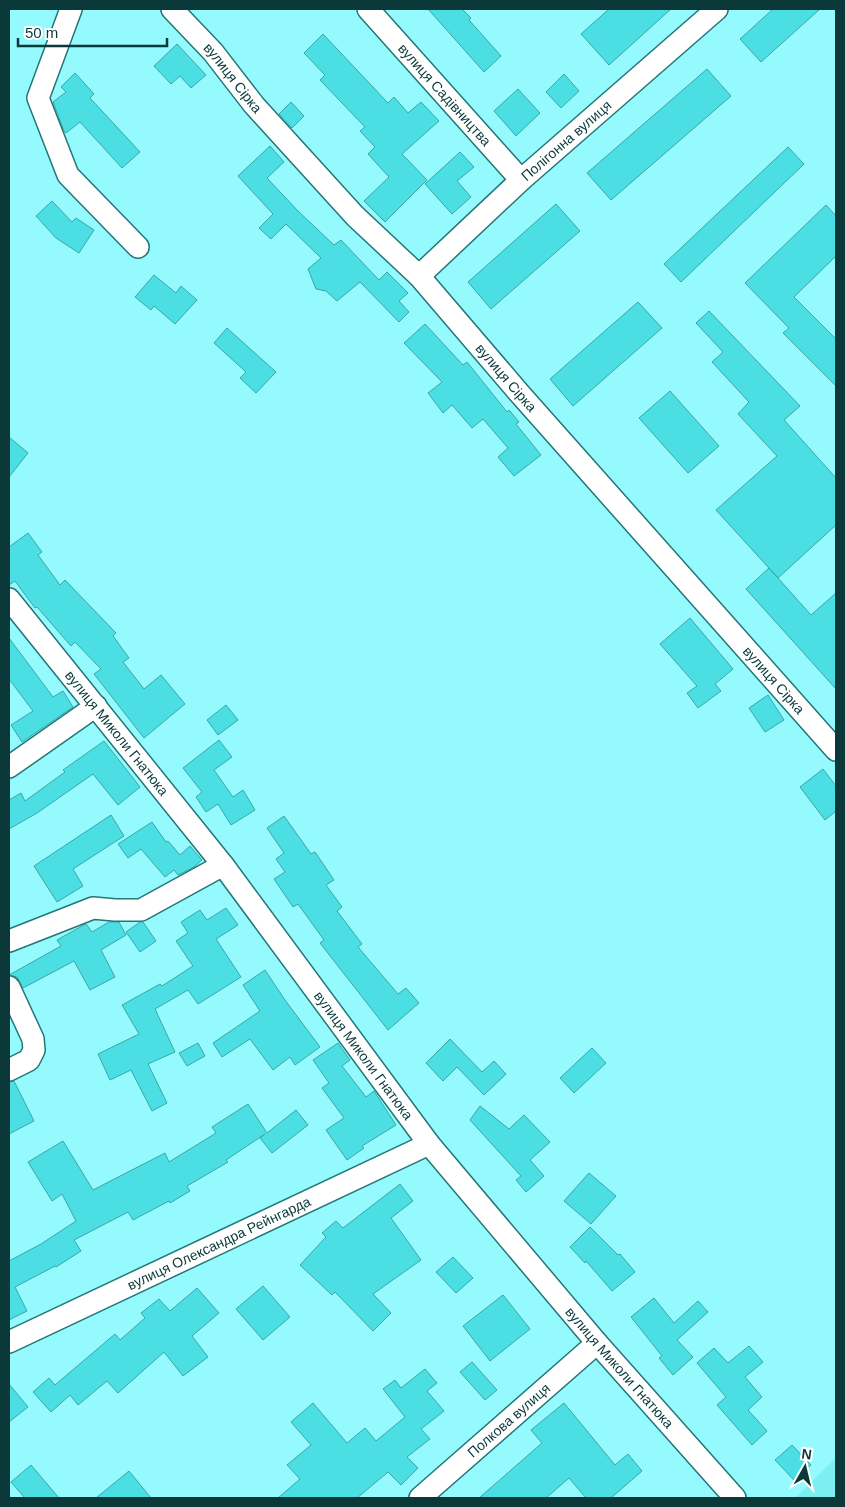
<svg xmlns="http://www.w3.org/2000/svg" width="845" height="1507" font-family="Helvetica,sans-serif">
<rect width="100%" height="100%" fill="#94fafd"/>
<path fill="#7beff2" d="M 836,1458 L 836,1498 L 795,1498 Z"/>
<path fill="#4bdfe3" stroke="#3ba6a9" d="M 428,9 L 462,9 L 471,18 L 469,20 L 501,56 L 484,72 Z
M 609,9 L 671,9 L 609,65 L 581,34 Z
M 773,9 L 820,9 L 761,62 L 740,39 Z
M 323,34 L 388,103 L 394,97 L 408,113 L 421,102 L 439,121 L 402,154 L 427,180 L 385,222 L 364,201 L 389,177 L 368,154 L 375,147 L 360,131 L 365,127 L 320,80 L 325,75 L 304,53 Z
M 177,44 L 206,75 L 191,88 L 180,76 L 171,84 L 154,66 Z
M 707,69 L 731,96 L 611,200 L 587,173 Z
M 75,73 L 94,94 L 90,98 L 140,152 L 122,168 L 80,122 L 66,133 L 64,131 L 53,102 L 66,92 L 61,87 Z
M 564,74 L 579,91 L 561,108 L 546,92 Z
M 518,89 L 540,113 L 516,136 L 494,111 Z
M 291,102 L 304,116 L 292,128 L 279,114 Z
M 270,146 L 284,162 L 267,178 L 298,211 L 334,245 L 341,240 L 379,280 L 387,272 L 408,293 L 399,301 L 409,312 L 399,322 L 360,282 L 337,301 L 326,291 L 316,289 L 308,269 L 321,258 L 286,224 L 271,239 L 259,228 L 273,214 L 238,176 Z
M 788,147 L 804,164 L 681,282 L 664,264 Z
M 460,152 L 474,167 L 457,181 L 471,197 L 452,214 L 425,184 Z
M 52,201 L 72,222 L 76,218 L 94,230 L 79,253 L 56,238 L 36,216 Z
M 556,204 L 580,231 L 491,309 L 468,282 Z
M 826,205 L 836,216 L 836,256 L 794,297 L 836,339 L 836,386 L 783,333 L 789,328 L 745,283 Z
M 154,275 L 176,293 L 181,286 L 197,300 L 175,324 L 154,306 L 151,310 L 135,297 Z
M 638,302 L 662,328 L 573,406 L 550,379 Z
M 709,311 L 800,406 L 784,420 L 836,478 L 836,525 L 778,578 L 716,510 L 777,456 L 738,414 L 749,402 L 712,362 L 723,352 L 696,323 Z
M 425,324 L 463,365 L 467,362 L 507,412 L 509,410 L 519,422 L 516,424 L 541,455 L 514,476 L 498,457 L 508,448 L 483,419 L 472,428 L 452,405 L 443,413 L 428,393 L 442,382 L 404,343 Z
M 227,328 L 276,372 L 256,393 L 240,378 L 246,372 L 214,343 Z
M 670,391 L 719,446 L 688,473 L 639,418 Z
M 9,437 L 28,453 L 9,477 Z
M 28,533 L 42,552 L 38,555 L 60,585 L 65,580 L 116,633 L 113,636 L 129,658 L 123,662 L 144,689 L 161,675 L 185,704 L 144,738 L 94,674 L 101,669 L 75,642 L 71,646 L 37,607 L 35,608 L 15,581 L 9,585 L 9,547 Z
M 769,568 L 811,615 L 836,593 L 836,689 L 746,589 Z
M 690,618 L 733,669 L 715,684 L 721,691 L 698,708 L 687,693 L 697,686 L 660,644 Z
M 9,638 L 53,697 L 63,691 L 73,707 L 22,742 L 11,725 L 33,711 L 9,679 Z
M 768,695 L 784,720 L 765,732 L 749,708 Z
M 226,705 L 238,720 L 218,735 L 207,720 Z
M 219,740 L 232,757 L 214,770 L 233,797 L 243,790 L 255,810 L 231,825 L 218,804 L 206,812 L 196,797 L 202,792 L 183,768 Z
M 104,741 L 140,787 L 118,805 L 93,774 L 37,813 L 9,829 L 9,800 L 21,793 L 25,801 L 65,772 L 63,770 Z
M 823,769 L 836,786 L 836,811 L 825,820 L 800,787 Z
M 111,815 L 124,836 L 73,869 L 83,886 L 57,902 L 34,866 Z
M 284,816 L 311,854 L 315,852 L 334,880 L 326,885 L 342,907 L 337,911 L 362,944 L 358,947 L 398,994 L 406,988 L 419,1003 L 388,1030 L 320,943 L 324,940 L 298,904 L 293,907 L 274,879 L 285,872 L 276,859 L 284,853 L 267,828 Z
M 152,822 L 166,842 L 168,841 L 180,855 L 190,846 L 202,860 L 194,867 L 178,875 L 174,870 L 165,877 L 141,849 L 128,858 L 118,844 Z
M 226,908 L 238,925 L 216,939 L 241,977 L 198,1004 L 188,990 L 155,1009 L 175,1052 L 148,1064 L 167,1103 L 152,1111 L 131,1070 L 110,1080 L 98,1054 L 139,1034 L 122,1005 L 160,984 L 162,986 L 193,966 L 176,941 L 188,933 L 181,922 L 200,910 L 207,920 Z
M 109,922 L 119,922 L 126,935 L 101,950 L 115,977 L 90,990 L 74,961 L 23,988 L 17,977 L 9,975 L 61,946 L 57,940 L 82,926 L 86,924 L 92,932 Z
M 140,922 L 143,922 L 156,941 L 140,952 L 126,932 Z
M 265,970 L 285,1000 L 320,1047 L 295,1065 L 290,1057 L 273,1070 L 250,1039 L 222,1057 L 213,1043 L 260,1011 L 243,985 Z
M 450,1039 L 482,1072 L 494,1061 L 506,1074 L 484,1095 L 457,1067 L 443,1081 L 426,1063 Z
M 198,1043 L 205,1056 L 187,1066 L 179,1053 Z
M 338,1043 L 350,1060 L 342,1066 L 366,1097 L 374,1091 L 396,1125 L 362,1146 L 364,1148 L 347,1160 L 326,1130 L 344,1118 L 322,1088 L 329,1083 L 313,1060 Z
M 592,1048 L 606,1063 L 574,1093 L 560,1078 Z
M 14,1081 L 34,1121 L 9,1134 L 9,1082 Z
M 248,1104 L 267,1133 L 296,1110 L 308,1125 L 272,1153 L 260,1138 L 265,1134 L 226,1160 L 228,1162 L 187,1186 L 190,1191 L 170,1203 L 169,1201 L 133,1220 L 128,1212 L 74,1240 L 81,1251 L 56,1267 L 55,1266 L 15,1287 L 27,1311 L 9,1320 L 9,1261 L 41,1244 L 76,1221 L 62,1194 L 52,1201 L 28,1162 L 63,1141 L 93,1190 L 165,1153 L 169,1162 L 216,1133 L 212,1127 Z
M 480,1106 L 509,1129 L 524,1115 L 550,1142 L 530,1160 L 544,1176 L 526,1192 L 516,1180 L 521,1176 L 470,1120 Z
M 589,1173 L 616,1196 L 591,1224 L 564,1201 Z
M 400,1184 L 413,1201 L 391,1218 L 421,1260 L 373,1294 L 391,1313 L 373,1331 L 335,1292 L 332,1295 L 300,1265 L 326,1237 L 322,1233 L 336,1221 L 343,1228 Z
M 590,1227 L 618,1255 L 620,1254 L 635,1272 L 612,1291 L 586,1261 L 585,1263 L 570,1247 Z
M 453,1257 L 473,1278 L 456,1293 L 436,1272 Z
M 263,1286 L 290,1317 L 263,1340 L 236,1309 Z
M 197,1288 L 219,1313 L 192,1336 L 208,1357 L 183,1376 L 164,1352 L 118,1393 L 107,1381 L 78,1405 L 70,1395 L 51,1412 L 33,1392 L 49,1378 L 55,1385 L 115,1334 L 120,1340 L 145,1318 L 141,1313 L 159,1299 L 170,1311 Z
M 503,1295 L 530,1329 L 490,1361 L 463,1326 Z
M 654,1298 L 674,1323 L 698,1301 L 708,1312 L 677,1340 L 693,1357 L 673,1375 L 659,1358 L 662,1356 L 631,1317 Z
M 749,1346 L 763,1362 L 745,1377 L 762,1397 L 748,1410 L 767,1431 L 752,1445 L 717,1405 L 726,1397 L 697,1363 L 714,1348 L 728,1363 Z
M 472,1362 L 497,1390 L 485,1400 L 460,1372 Z
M 425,1369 L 437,1383 L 427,1391 L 444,1411 L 421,1429 L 430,1439 L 407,1457 L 418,1468 L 401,1485 L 388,1472 L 357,1498 L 278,1498 L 300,1479 L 287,1465 L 311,1445 L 291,1422 L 313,1403 L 347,1443 L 365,1428 L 376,1441 L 405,1417 L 383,1389 L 395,1380 L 401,1388 Z
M 9,1384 L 28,1407 L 9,1422 Z
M 564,1403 L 615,1465 L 628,1454 L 642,1471 L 611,1498 L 586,1498 L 569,1478 L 546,1498 L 479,1498 L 542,1443 L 531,1430 Z
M 792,1445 L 811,1465 L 795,1481 L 775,1460 Z
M 31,1465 L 59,1498 L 25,1498 L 11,1482 Z
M 129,1471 L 151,1498 L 96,1498 Z"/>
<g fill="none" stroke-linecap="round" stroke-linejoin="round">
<g stroke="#247678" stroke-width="24">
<g id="minor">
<path d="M 71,9 L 38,98 L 68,175 L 138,247"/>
<path id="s1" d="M 172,9 L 213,52 L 254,105 L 355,216 L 419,276 L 520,394 L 836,750"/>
<path id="s2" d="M 368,9 L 521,180"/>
<path id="s3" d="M 419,276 L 521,180 L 717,9"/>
<path id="s4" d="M 9,599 L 223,865 L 429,1144 L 597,1343 L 735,1498"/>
<path d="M 9,767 L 96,706"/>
<path d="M 9,941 L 93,908 L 115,910 L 141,910 L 223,865"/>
<path d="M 9,987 L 33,1039 L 34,1050 L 29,1060 L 9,1070"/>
<path id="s5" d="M 9,1342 L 429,1144"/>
<path id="s6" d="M 420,1498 L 597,1343"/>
</g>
</g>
<use href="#minor" stroke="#fff" stroke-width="21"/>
</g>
<g text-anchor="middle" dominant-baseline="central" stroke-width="4.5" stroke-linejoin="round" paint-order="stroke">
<g font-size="14" fill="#0b393a" stroke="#fff">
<text stroke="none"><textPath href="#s1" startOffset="92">вулиця Сірка</textPath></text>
<text stroke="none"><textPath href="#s2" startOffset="115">вулиця Садівництва</textPath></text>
<text stroke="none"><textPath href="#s3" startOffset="200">Полігонна вулиця</textPath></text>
<text stroke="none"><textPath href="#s1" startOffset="498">вулиця Сірка</textPath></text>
<text stroke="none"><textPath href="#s1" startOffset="902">вулиця Сірка</textPath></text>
<text stroke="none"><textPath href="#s4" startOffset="172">вулиця Миколи Гнатюка</textPath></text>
<text stroke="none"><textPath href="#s4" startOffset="578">вулиця Миколи Гнатюка</textPath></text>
<text stroke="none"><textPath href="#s5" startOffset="232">вулиця Олександра Рейнгарда</textPath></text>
<text stroke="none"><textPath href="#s4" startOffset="982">вулиця Миколи Гнатюка</textPath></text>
<text stroke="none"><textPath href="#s6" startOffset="118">Полкова вулиця</textPath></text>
</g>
</g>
<rect width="845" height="1507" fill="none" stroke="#0b393a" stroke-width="20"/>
<g transform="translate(805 1467) rotate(8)" stroke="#ffffff" stroke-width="4" paint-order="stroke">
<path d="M0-4L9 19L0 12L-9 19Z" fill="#0b393a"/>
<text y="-8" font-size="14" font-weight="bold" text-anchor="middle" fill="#0b393a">N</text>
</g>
<path d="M18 38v8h149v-8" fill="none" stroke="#0b393a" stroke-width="2.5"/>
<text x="25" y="38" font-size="15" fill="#0b393a" stroke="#ffffff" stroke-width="4" paint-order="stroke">50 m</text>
</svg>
